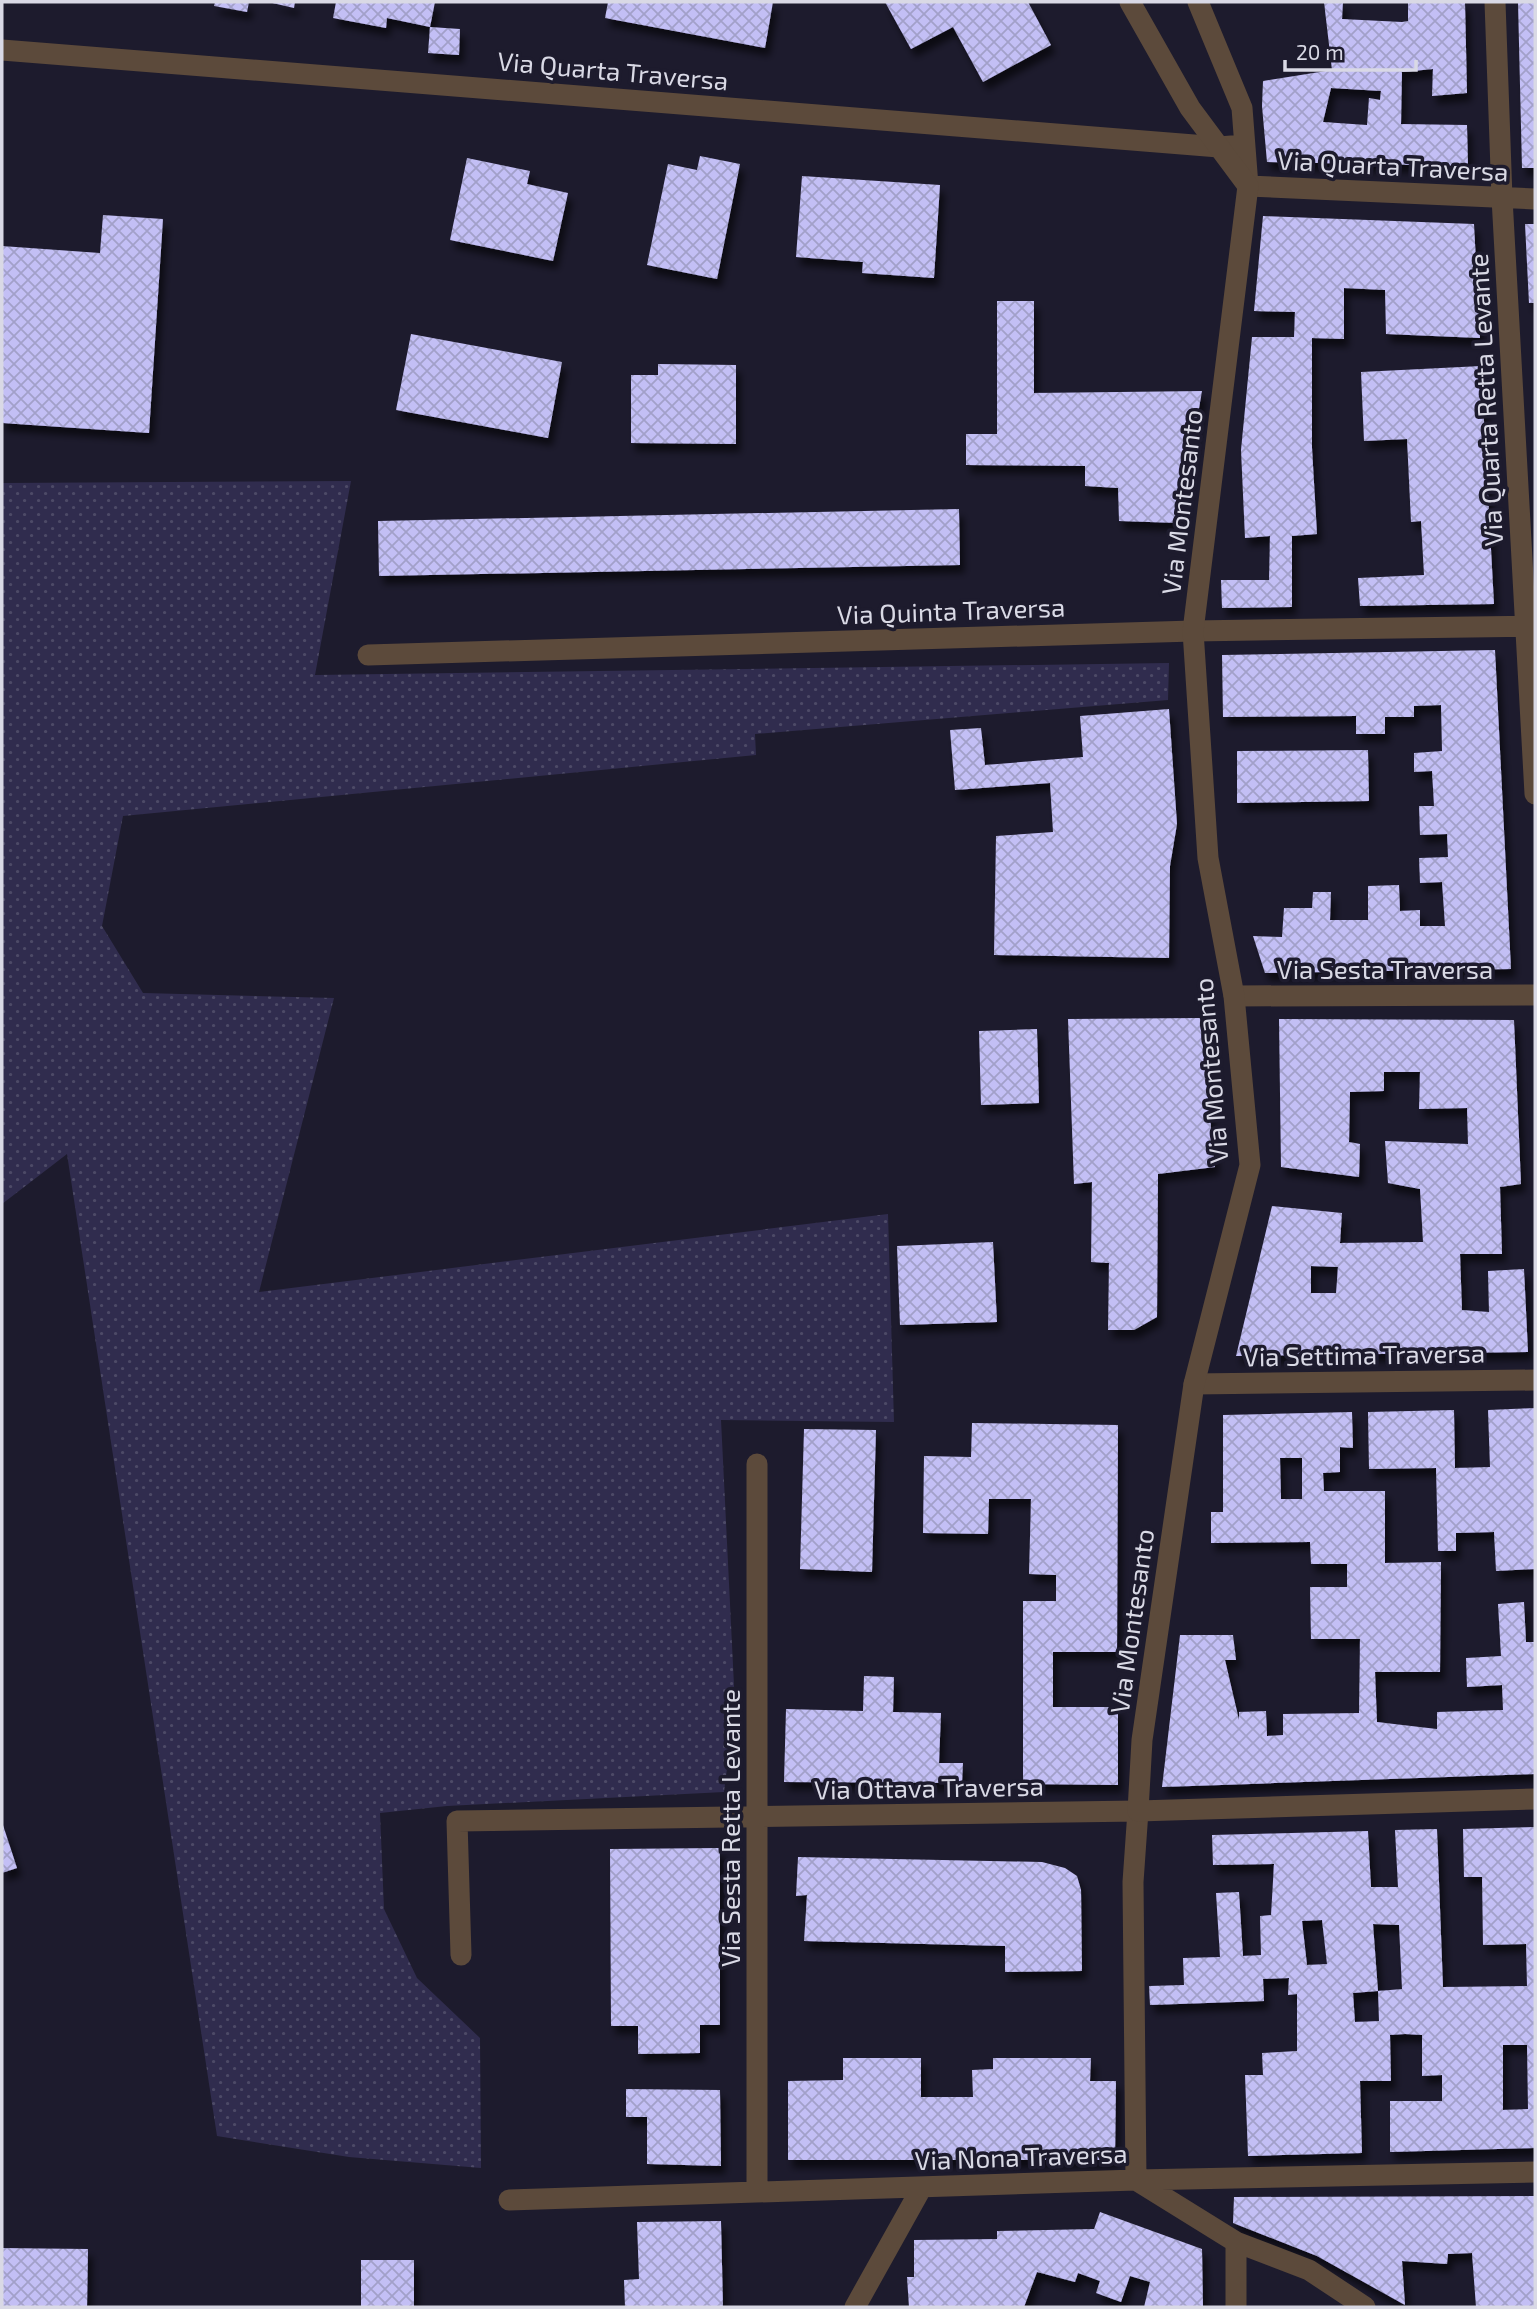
<svg xmlns="http://www.w3.org/2000/svg" width="1537" height="2309" font-family="'Exo 2',sans-serif">
<defs>
<pattern id="grass-dots" width="8" height="8" patternUnits="userSpaceOnUse" patternTransform="scale(1.75)"><rect width="8" height="8" fill="#302c4e"/><path d="M2 2h.1M6 6h.1" fill="none" stroke="#4d4a67" stroke-width="1.8" stroke-linecap="round"/></pattern>
<pattern id="building-cross-hatch" width="8" height="8" patternUnits="userSpaceOnUse" patternTransform="scale(1.75)"><rect width="8" height="8" fill="#c3bff5"/><path d="M0 0l8 8M0 8l8-8" fill="none" stroke="#a2a0c9"/></pattern>
<filter id="shadow"><feDropShadow dx="4.5" dy="8" stdDeviation="3.5" flood-color="#0009"/></filter>
</defs>
<rect width="100%" height="100%" fill="#1d1b2d"/>
<path fill="url(#grass-dots)" d="M 351,481 L 315,675 L 1169,663 L 1168,700 L 755,734 L 756,755 L 123,816 L 102,926 L 143,993 L 334,998 L 259,1292 L 888,1214 L 894,1422 L 721,1420 L 735,1706 L 724,1792 L 447,1806 L 380,1813 L 384,1909 L 417,1978 L 480,2038 L 481,2168 L 349,2157 L 217,2136 L 67,1154 L 2,1204 L 2,483 Z"/>
<path fill="url(#building-cross-hatch)" fill-rule="evenodd" filter="url(#shadow)" d="M 215,2 L 249,2 L 247,12 L 214,6 Z
M 268,2 L 295,2 L 294,8 Z
M 336,2 L 435,2 L 430,27 L 387,18 L 386,28 L 333,18 Z
M 608,2 L 773,2 L 765,48 L 605,18 Z
M 885,2 L 1028,2 L 1051,45 L 983,82 L 953,27 L 911,49 Z
M 1324,2 L 1343,2 L 1342,19 L 1402,22 L 1408,21 L 1408,2 L 1465,2 L 1467,93 L 1432,96 L 1433,69 L 1402,72 L 1401,124 L 1467,125 L 1468,166 L 1267,162 L 1262,106 L 1263,81 L 1332,70 ZM 1331,88 L 1381,91 L 1380,100 L 1369,98 L 1367,125 L 1323,122 Z
M 1518,2 L 1535,2 L 1535,168 L 1522,168 Z
M 430,27 L 460,29 L 459,55 L 428,53 Z
M 700,156 L 740,164 L 717,279 L 647,265 L 668,164 L 697,170 Z
M 467,158 L 530,171 L 527,184 L 568,193 L 553,261 L 450,240 Z
M 802,176 L 940,185 L 934,278 L 862,273 L 863,262 L 796,257 Z
M 103,215 L 163,219 L 149,433 L 2,423 L 2,246 L 100,253 Z
M 1263,216 L 1474,224 L 1480,338 L 1386,334 L 1385,290 L 1344,288 L 1344,339 L 1312,338 L 1312,448 L 1317,534 L 1292,536 L 1292,607 L 1222,608 L 1221,580 L 1269,580 L 1270,536 L 1245,538 L 1241,450 L 1252,337 L 1294,337 L 1295,312 L 1254,311 Z
M 1525,224 L 1535,224 L 1535,303 L 1529,303 Z
M 997,301 L 1034,301 L 1034,393 L 1202,391 L 1179,523 L 1119,521 L 1118,488 L 1085,486 L 1085,466 L 966,465 L 966,434 L 997,434 Z
M 411,334 L 562,362 L 548,438 L 396,410 Z
M 658,364 L 736,365 L 736,444 L 631,443 L 631,375 L 658,375 Z
M 1481,366 L 1494,604 L 1360,606 L 1358,578 L 1424,575 L 1421,521 L 1411,522 L 1407,439 L 1364,441 L 1361,372 Z
M 959,509 L 960,565 L 379,576 L 378,521 Z
M 1495,650 L 1511,969 L 1265,973 L 1253,936 L 1282,937 L 1284,908 L 1312,908 L 1313,892 L 1331,892 L 1330,920 L 1368,920 L 1368,886 L 1399,885 L 1400,911 L 1420,910 L 1420,926 L 1445,926 L 1442,882 L 1420,883 L 1419,858 L 1448,857 L 1447,834 L 1420,835 L 1419,806 L 1434,806 L 1432,771 L 1414,772 L 1414,753 L 1442,751 L 1441,705 L 1414,706 L 1414,717 L 1385,717 L 1385,734 L 1356,734 L 1356,716 L 1223,717 L 1222,655 Z
M 1169,709 L 1177,824 L 1170,866 L 1169,958 L 994,955 L 996,836 L 1053,832 L 1050,783 L 955,790 L 950,730 L 981,728 L 985,765 L 1083,757 L 1080,716 Z
M 1368,750 L 1369,801 L 1237,803 L 1237,751 Z
M 1200,1018 L 1215,1167 L 1158,1174 L 1157,1317 L 1134,1330 L 1108,1330 L 1109,1263 L 1091,1262 L 1092,1182 L 1074,1184 L 1068,1019 Z
M 1279,1019 L 1514,1020 L 1521,1184 L 1500,1187 L 1502,1254 L 1460,1254 L 1462,1310 L 1489,1312 L 1488,1271 L 1524,1269 L 1528,1352 L 1236,1356 L 1272,1206 L 1342,1213 L 1340,1243 L 1423,1242 L 1420,1189 L 1388,1183 L 1385,1141 L 1468,1144 L 1467,1108 L 1419,1109 L 1420,1072 L 1384,1072 L 1384,1091 L 1350,1092 L 1349,1142 L 1360,1144 L 1359,1177 L 1281,1167 ZM 1311,1266 L 1338,1267 L 1336,1293 L 1311,1293 Z
M 1037,1029 L 1039,1103 L 981,1105 L 979,1031 Z
M 993,1242 L 997,1322 L 900,1325 L 897,1246 Z
M 1535,1408 L 1535,1569 L 1496,1571 L 1494,1532 L 1456,1533 L 1456,1551 L 1438,1551 L 1436,1468 L 1369,1469 L 1368,1412 L 1454,1410 L 1455,1468 L 1490,1467 L 1488,1410 Z
M 1352,1412 L 1353,1448 L 1340,1447 L 1340,1472 L 1323,1473 L 1324,1491 L 1385,1491 L 1385,1563 L 1441,1562 L 1440,1672 L 1375,1672 L 1377,1722 L 1437,1729 L 1437,1712 L 1503,1710 L 1502,1685 L 1467,1687 L 1466,1658 L 1501,1656 L 1498,1604 L 1524,1602 L 1526,1642 L 1535,1642 L 1535,1774 L 1162,1787 L 1180,1635 L 1233,1635 L 1236,1660 L 1225,1660 L 1239,1720 L 1239,1712 L 1266,1711 L 1267,1736 L 1283,1735 L 1283,1714 L 1359,1713 L 1360,1639 L 1311,1639 L 1310,1587 L 1347,1587 L 1347,1564 L 1311,1564 L 1310,1542 L 1211,1543 L 1211,1512 L 1223,1512 L 1223,1415 ZM 1280,1458 L 1302,1458 L 1302,1499 L 1281,1499 Z
M 972,1423 L 1118,1425 L 1117,1652 L 1053,1652 L 1053,1707 L 1118,1707 L 1118,1785 L 1023,1784 L 1023,1601 L 1056,1601 L 1056,1575 L 1029,1574 L 1031,1499 L 989,1499 L 988,1534 L 923,1533 L 924,1456 L 971,1457 Z
M 804,1429 L 876,1430 L 872,1572 L 800,1569 Z
M 864,1676 L 894,1677 L 893,1712 L 941,1713 L 939,1763 L 963,1763 L 962,1783 L 784,1782 L 786,1709 L 863,1711 Z
M 2,1822 L 17,1868 L 2,1873 Z
M 1535,1827 L 1535,2148 L 1390,2152 L 1390,2101 L 1442,2101 L 1442,2075 L 1422,2076 L 1422,2035 L 1405,2034 L 1390,2035 L 1391,2081 L 1360,2081 L 1362,2153 L 1248,2156 L 1245,2075 L 1263,2075 L 1262,2053 L 1297,2051 L 1297,1994 L 1288,1995 L 1289,1978 L 1263,1979 L 1264,2001 L 1150,2005 L 1149,1986 L 1184,1985 L 1183,1958 L 1220,1957 L 1216,1893 L 1239,1892 L 1243,1956 L 1261,1955 L 1260,1916 L 1271,1915 L 1274,1864 L 1213,1865 L 1212,1835 L 1368,1831 L 1371,1887 L 1398,1887 L 1395,1830 L 1437,1829 L 1443,1987 L 1527,1986 L 1526,1944 L 1483,1945 L 1482,1877 L 1464,1877 L 1463,1829 ZM 1322,1920 L 1327,1964 L 1307,1965 L 1302,1921 ZM 1373,1924 L 1399,1925 L 1402,1989 L 1378,1991 L 1379,2021 L 1355,2022 L 1353,1993 L 1378,1991 ZM 1503,2045 L 1527,2045 L 1528,2109 L 1503,2110 Z
M 720,1848 L 720,2025 L 700,2025 L 700,2053 L 638,2054 L 638,2026 L 611,2026 L 610,1849 Z
M 798,1857 L 1042,1862 L 1065,1868 L 1077,1876 L 1081,1890 L 1082,1971 L 1005,1972 L 1005,1946 L 804,1941 L 807,1895 L 796,1896 Z
M 843,2058 L 921,2058 L 921,2097 L 973,2097 L 972,2070 L 993,2069 L 993,2058 L 1091,2058 L 1090,2081 L 1116,2081 L 1115,2160 L 788,2160 L 788,2081 L 843,2080 Z
M 626,2089 L 720,2090 L 721,2166 L 647,2164 L 647,2117 L 626,2117 Z
M 1535,2196 L 1535,2307 L 1476,2307 L 1472,2253 L 1448,2254 L 1447,2264 L 1402,2261 L 1405,2305 L 1317,2256 L 1233,2223 L 1234,2197 Z
M 1100,2212 L 1202,2249 L 1203,2307 L 1144,2307 L 1150,2282 L 1130,2276 L 1121,2302 L 1096,2293 L 1100,2281 L 1078,2273 L 1075,2282 L 1037,2272 L 1024,2307 L 909,2307 L 907,2277 L 914,2277 L 914,2240 L 997,2239 L 997,2231 L 1094,2229 Z
M 721,2221 L 723,2307 L 625,2307 L 624,2280 L 639,2279 L 637,2222 Z
M 2,2248 L 88,2249 L 87,2307 L 2,2307 Z
M 361,2260 L 414,2260 L 414,2307 L 361,2307 Z"/>
<g fill="none" stroke-linecap="round" stroke-linejoin="round">
<path stroke="#5c4a3b" stroke-width="21" d="M 1198,2 L 1242,108 L 1248,186 L 1535,199
M 1495,2 L 1502,198 L 1535,794
M 2,50 L 1219,147 L 1244,145
M 368,655 L 1193,631 L 1535,626
M 1234,996 L 1535,995
M 1194,1384 L 1535,1380
M 461,1955 L 457,1821 L 1138,1811 L 1133,1882 L 1136,2180
M 1136,2180 L 1236,2242 L 1309,2270 L 1365,2307
M 757,2192 L 757,1464
M 509,2200 L 1136,2180 L 1535,2172
M 1236,2242 L 1236,2307
M 855,2307 L 922,2187"/>
<path stroke="#5c4a3b" stroke-width="21" d="M 1130,2 L 1190,108 L 1248,186 L 1193,631 L 1208,858 L 1234,996 L 1250,1165 L 1194,1384 L 1142,1740 L 1138,1811 L 1535,1799"/>
</g>
<g text-anchor="middle" dominant-baseline="central" stroke-width="7" stroke-linejoin="round" paint-order="stroke">
<g font-size="26" fill="#d9d9e5" stroke="#1d1b2d">
<text transform="translate(613 70) rotate(5)">Via Quarta Traversa</text>
<text transform="translate(1393 165) rotate(3)">Via Quarta Traversa</text>
<text transform="translate(1485 400) rotate(-93)">Via Quarta Retta Levante</text>
<text transform="translate(1181 502) rotate(-83)">Via Montesanto</text>
<text transform="translate(951 610) rotate(-2)">Via Quinta Traversa</text>
<text x="1385" y="968">Via Sesta Traversa</text>
<text transform="translate(1210 1071) rotate(-95)">Via Montesanto</text>
<text transform="translate(1364 1354) rotate(-1)">Via Settima Traversa</text>
<text transform="translate(1131 1621) rotate(-82)">Via Montesanto</text>
<text transform="translate(929 1787) rotate(-1)">Via Ottava Traversa</text>
<text transform="translate(729 1828) rotate(-90)">Via Sesta Retta Levante</text>
<text transform="translate(1021 2156) rotate(-2)">Via Nona Traversa</text>
</g>
</g>
<rect width="1537" height="2309" fill="none" stroke="#d9d9e5" stroke-width="7"/>
<path d="M1285 60v10h131v-10" fill="none" stroke="#d9d9e5" stroke-width="3.5"/>
<text x="1296" y="60" font-size="21" fill="#d9d9e5" stroke="#1d1b2d" stroke-width="5" paint-order="stroke">20 m</text>
</svg>
